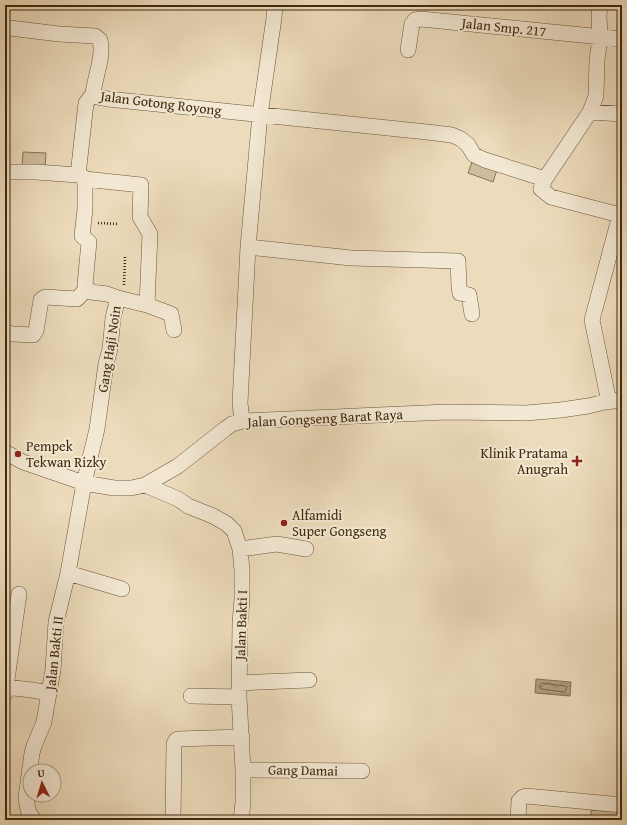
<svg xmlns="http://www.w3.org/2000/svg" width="627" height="825" font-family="'Gentium Book Plus',serif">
<defs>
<pattern id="water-waves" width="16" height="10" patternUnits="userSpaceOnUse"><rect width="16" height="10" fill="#b29f80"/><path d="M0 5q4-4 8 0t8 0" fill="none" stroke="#928267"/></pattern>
</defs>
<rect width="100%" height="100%" fill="#eddcbc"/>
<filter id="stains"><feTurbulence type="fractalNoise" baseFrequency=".005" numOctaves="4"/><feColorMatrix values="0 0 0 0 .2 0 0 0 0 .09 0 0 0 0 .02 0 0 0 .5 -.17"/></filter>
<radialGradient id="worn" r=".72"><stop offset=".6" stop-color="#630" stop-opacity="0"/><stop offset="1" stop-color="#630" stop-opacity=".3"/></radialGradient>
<path fill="#cfbe9e" stroke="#877456" d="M 23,152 L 46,153 L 45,167 L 22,166 Z
M 473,159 L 498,167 L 493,182 L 468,173 Z
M 591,810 L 622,812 L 622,820 L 591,820 Z"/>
<path fill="url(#water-waves)" stroke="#847052" d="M 536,679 L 571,682 L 570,696 L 535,693 Z"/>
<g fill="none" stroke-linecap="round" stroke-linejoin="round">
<path stroke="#786446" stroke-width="1" d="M 542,683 L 565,686 L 567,687 L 566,690 L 564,692 L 541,689 L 540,688 L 540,685 Z"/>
<g stroke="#6a5639" stroke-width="16">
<path id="minor" d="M 600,5 L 599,16 L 600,37 L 597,60 L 596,96 L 590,112 L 545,179 L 541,189 L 551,197 L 620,215
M 5,28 L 10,28 L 59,34 L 95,36 L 100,40 C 104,57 95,76 93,94 C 96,98 103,98 108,99 L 427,132 L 452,135 L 461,139 L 468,145 L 474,155 L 485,160 L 545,179
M 408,50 L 412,24 L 415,20 L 421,19 L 622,39
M 590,112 L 622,114
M 5,172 L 36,172 L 78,175 L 83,177 L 85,179 L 85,209 L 82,236 L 89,242 L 85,285 L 87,288 L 91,292 L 107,294 L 118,298 L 113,318 L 110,349 L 106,364 L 97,429 L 84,483 L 68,573 L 56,622 L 53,670 L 46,710 L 44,722 L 34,746 L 32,753 L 26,797 L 27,805 L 29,813 L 34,820
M 78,175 L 86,103 L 93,94
M 85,179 L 141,185 L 140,217 L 150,234 L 147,305
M 248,247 L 351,258 L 458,261 L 459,286 L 460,293 L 469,295 L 472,314
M 118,298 L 147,305 L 171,314 L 174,330
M 5,332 L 13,334 L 33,335 L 36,331 L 41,300 L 45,297 L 77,299 L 87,288
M 609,402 L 592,320 L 620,215 L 622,214
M 242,421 L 240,403 L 248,247 L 260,115 L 274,18 L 275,5
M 5,452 L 23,462 L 84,483 L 114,488 L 131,488 L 145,485 L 178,466 L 225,429 L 232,424 L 242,421 L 447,412 L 526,413 L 561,410 L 588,406 L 605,402 L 622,400
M 145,485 L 178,499 L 188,506 L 213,516 L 227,524 L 234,531 L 240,549 L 242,570 L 242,599 L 240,623 L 239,697 L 243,770 L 243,803 L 241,820
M 240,549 L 277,544 L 306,549
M 68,573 L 122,589
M 239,683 L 309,680
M 5,687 L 32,690 L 49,693
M 5,694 L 19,594
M 191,696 L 239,697
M 243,770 L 362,771
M 173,820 L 174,744 L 176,740 L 178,739 L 242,737
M 518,820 L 519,801 L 523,797 L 526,796 L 622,805"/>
</g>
<path stroke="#3f290d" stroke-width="2.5" stroke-dasharray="1 2" stroke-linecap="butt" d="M 98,223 L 118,224
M 124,285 L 125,257"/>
<use href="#minor" stroke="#f3e8d3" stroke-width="15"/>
</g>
<g fill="#8f2418" stroke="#f3e8d3" stroke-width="1.5">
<circle cx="18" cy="454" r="4"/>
<path d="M575 455h4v4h4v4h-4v4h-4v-4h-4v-4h4z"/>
<circle cx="284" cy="523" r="4"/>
</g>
<g text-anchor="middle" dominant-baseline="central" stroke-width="4" stroke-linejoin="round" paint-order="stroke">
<g font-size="14" fill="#3f290d" stroke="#f3e8d3">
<text transform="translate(504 27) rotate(6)">Jalan Smp. 217</text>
<text transform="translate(161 103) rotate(7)">Jalan Gotong Royong</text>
<text transform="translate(109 349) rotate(-81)">Gang Haji Noin</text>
<text transform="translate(325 418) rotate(-3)">Jalan Gongseng Barat Raya</text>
<text transform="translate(241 625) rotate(-88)">Jalan Bakti I</text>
<text transform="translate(54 653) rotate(-84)">Jalan Bakti II</text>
<text transform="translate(303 770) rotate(1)">Gang Damai</text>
</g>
<g font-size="14" fill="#3f290d" stroke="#f3e8d3" text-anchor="start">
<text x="26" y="446">Pempek<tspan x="26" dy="16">Tekwan Rizky</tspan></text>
<text x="568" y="453" text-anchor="end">Klinik Pratama<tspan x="568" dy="16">Anugrah</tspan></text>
<text x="292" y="515">Alfamidi<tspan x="292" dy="16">Super Gongseng</tspan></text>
</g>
</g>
<rect width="627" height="825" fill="none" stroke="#eddcbc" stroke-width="20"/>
<rect x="6" y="6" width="615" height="813" fill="none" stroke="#3f290d" stroke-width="2"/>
<rect x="10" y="10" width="607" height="805" fill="none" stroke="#3f290d"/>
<g transform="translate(42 783) rotate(355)"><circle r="19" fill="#f3e8d3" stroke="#ab9c84"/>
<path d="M0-3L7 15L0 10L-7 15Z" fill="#8f2418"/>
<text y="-6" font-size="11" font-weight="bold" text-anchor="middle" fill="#3f290d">U</text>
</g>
<rect width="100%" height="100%" filter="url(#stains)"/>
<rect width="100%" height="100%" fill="url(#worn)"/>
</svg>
